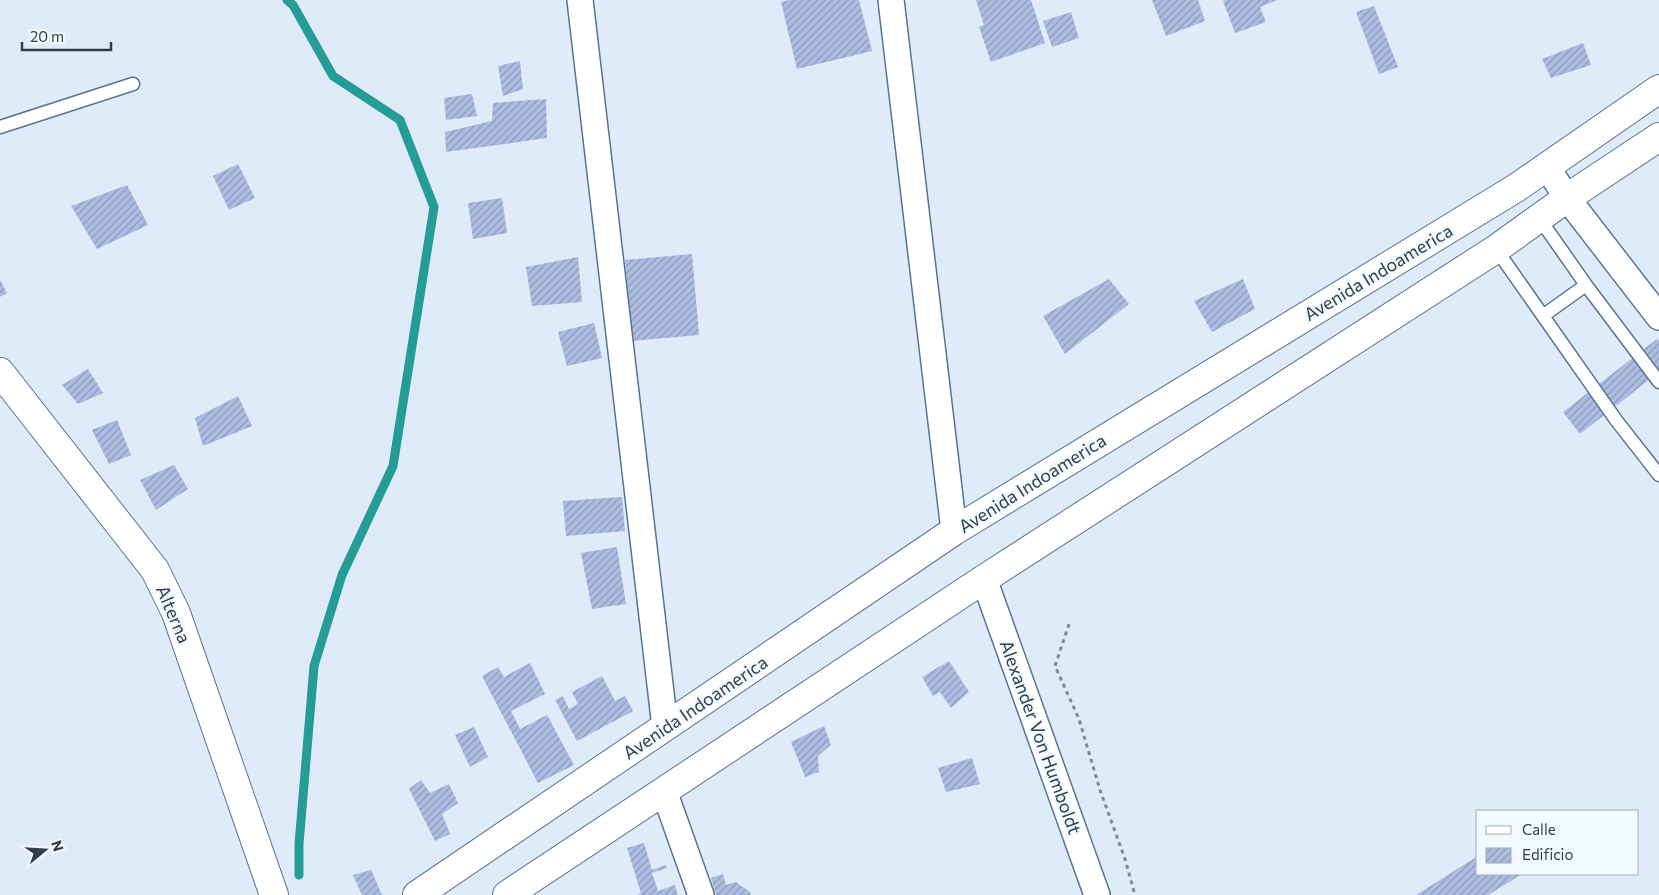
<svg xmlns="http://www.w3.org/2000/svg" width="1659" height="895" font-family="Commissioner,sans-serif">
<defs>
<pattern id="building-hatch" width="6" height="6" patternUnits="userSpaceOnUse" patternTransform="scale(1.25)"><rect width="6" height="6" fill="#adbce1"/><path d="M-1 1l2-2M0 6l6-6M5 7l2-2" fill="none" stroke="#8d9ab8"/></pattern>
</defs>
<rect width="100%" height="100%" fill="#dfebf8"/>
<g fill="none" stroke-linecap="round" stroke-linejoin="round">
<path stroke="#269c98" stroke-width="9" d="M 287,0 L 293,5 L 333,76 L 400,120 L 434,207 L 393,466 L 342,575 L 314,666 L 299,844 L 299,875"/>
</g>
<path fill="url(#building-hatch)" d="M 790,0 L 859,0 L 872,51 L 797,69 L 781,2 Z
M 976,0 L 1031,0 L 1045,43 L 991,62 L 979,27 L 984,25 Z
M 1152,0 L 1198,0 L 1205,21 L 1166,36 Z
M 1226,0 L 1277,0 L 1260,7 L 1266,22 L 1235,33 L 1223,1 Z
M 1374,6 L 1398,67 L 1379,74 L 1356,12 Z
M 1071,12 L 1079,38 L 1052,47 L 1043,21 Z
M 1583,43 L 1591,65 L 1551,78 L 1542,59 Z
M 520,61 L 523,89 L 503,96 L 498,66 Z
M 472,94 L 477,116 L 446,120 L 444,98 Z
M 546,99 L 547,138 L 446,152 L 445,132 L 492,121 L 493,103 Z
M 238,164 L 255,198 L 229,210 L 213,176 Z
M 127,185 L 148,225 L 97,249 L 71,206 Z
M 502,198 L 507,233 L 473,239 L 468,203 Z
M 692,254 L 699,335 L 632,341 L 625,260 Z
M 578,257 L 582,302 L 532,306 L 526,267 Z
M 1109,279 L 1129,304 L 1065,354 L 1043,316 Z
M 1243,279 L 1255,309 L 1212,332 L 1194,301 Z
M 0,280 L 7,293 L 0,297 Z
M 594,323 L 602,358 L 567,366 L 558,332 Z
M 1657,339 L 1659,341 L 1659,372 L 1580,434 L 1563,412 Z
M 88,369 L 103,393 L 78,404 L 62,385 Z
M 238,396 L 252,426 L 203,446 L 195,418 Z
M 117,420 L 131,455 L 109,464 L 92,430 Z
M 174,465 L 188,489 L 156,510 L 140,480 Z
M 622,497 L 625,531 L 566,536 L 563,501 Z
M 617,547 L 626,604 L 592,609 L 581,553 Z
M 949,661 L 969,692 L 951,708 L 940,692 L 933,696 L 922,677 Z
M 530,663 L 545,694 L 511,711 L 520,729 L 547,715 L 574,765 L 538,783 L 482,676 L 498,667 L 504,677 Z
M 602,676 L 615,701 L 625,696 L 633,711 L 577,741 L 555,700 L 563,696 L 569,709 L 578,704 L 572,692 Z
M 824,726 L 831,745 L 818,756 L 819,772 L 805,777 L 791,742 Z
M 474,727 L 488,757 L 470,767 L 455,735 Z
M 972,758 L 980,784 L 946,792 L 938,768 Z
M 421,780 L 430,793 L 449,784 L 458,803 L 442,814 L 450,834 L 435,841 L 409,789 Z
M 644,843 L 652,870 L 666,865 L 667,868 L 652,873 L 658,891 L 675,885 L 678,895 L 637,895 L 641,893 L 627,848 Z
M 1478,856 L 1478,874 L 1522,874 L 1488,895 L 1416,895 Z
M 371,870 L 382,895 L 362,895 L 353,875 Z
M 723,874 L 726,885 L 736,882 L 750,892 L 751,895 L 716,895 L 711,878 Z"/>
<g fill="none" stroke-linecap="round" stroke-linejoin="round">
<g stroke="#587591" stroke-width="15">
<path id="lane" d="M 0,127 L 133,84
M 1539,218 L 1586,285 L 1659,382
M 1496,249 L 1616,420 L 1659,475
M 1544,315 L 1586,285"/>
</g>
<g stroke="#587591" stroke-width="28">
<path id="street" d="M 580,0 L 665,727
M 891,0 L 954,531
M 1547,167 L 1567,198 L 1659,317
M 984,579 L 1097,895
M 664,791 L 701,895"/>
</g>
<g stroke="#587591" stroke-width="30">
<path id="secondary" d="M 0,372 L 155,570 L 176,613 L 274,895"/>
</g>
<g stroke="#587591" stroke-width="30">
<path id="primary" d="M 417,895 L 954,531 L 1516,188 L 1659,89
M 507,895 L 984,579 L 1496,249 L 1567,198 L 1659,137"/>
</g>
<path stroke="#7f8c98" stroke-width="3" stroke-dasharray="4 4" stroke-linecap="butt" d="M 1069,624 L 1055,666 L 1079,719 L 1100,790 L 1125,859 L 1135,895"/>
<use href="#lane" stroke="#fff" stroke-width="12"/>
<use href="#street" stroke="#fff" stroke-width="25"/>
<use href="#secondary" stroke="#fff" stroke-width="28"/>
<use href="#primary" stroke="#fff" stroke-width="28"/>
</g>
<g text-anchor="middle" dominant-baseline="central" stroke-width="5" stroke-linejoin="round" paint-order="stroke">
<g font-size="18" fill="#313e4a" stroke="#f1f8fe">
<text transform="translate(1378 272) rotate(-31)">Avenida Indoamerica</text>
<text transform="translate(1032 483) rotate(-32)">Avenida Indoamerica</text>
<text transform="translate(174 614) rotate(67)">Alterna</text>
<text transform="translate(695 707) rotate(-34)">Avenida Indoamerica</text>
<text transform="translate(1041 737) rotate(70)">Alexander Von Humboldt</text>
</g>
</g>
<rect x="1476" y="810" width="162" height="65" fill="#f1f8fe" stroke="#a4aeb6"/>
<rect x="1486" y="826" width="25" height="8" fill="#ffffff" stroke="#a4aeb6"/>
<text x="1522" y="835" font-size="15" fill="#313e4a">Calle</text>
<rect x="1486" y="848" width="25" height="15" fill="url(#building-hatch)" stroke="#a4aeb6"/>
<text x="1522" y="860" font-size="15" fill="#313e4a">Edificio</text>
<g transform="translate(45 850) rotate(72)" stroke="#f1f8fe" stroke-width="4" paint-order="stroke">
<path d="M0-4L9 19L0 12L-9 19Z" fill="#313e4a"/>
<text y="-8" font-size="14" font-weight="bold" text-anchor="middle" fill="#313e4a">N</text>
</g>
<path d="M22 42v8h89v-8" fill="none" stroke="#313e4a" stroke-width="2.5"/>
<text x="30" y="42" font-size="15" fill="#313e4a" stroke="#f1f8fe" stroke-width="4" paint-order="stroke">20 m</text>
</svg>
